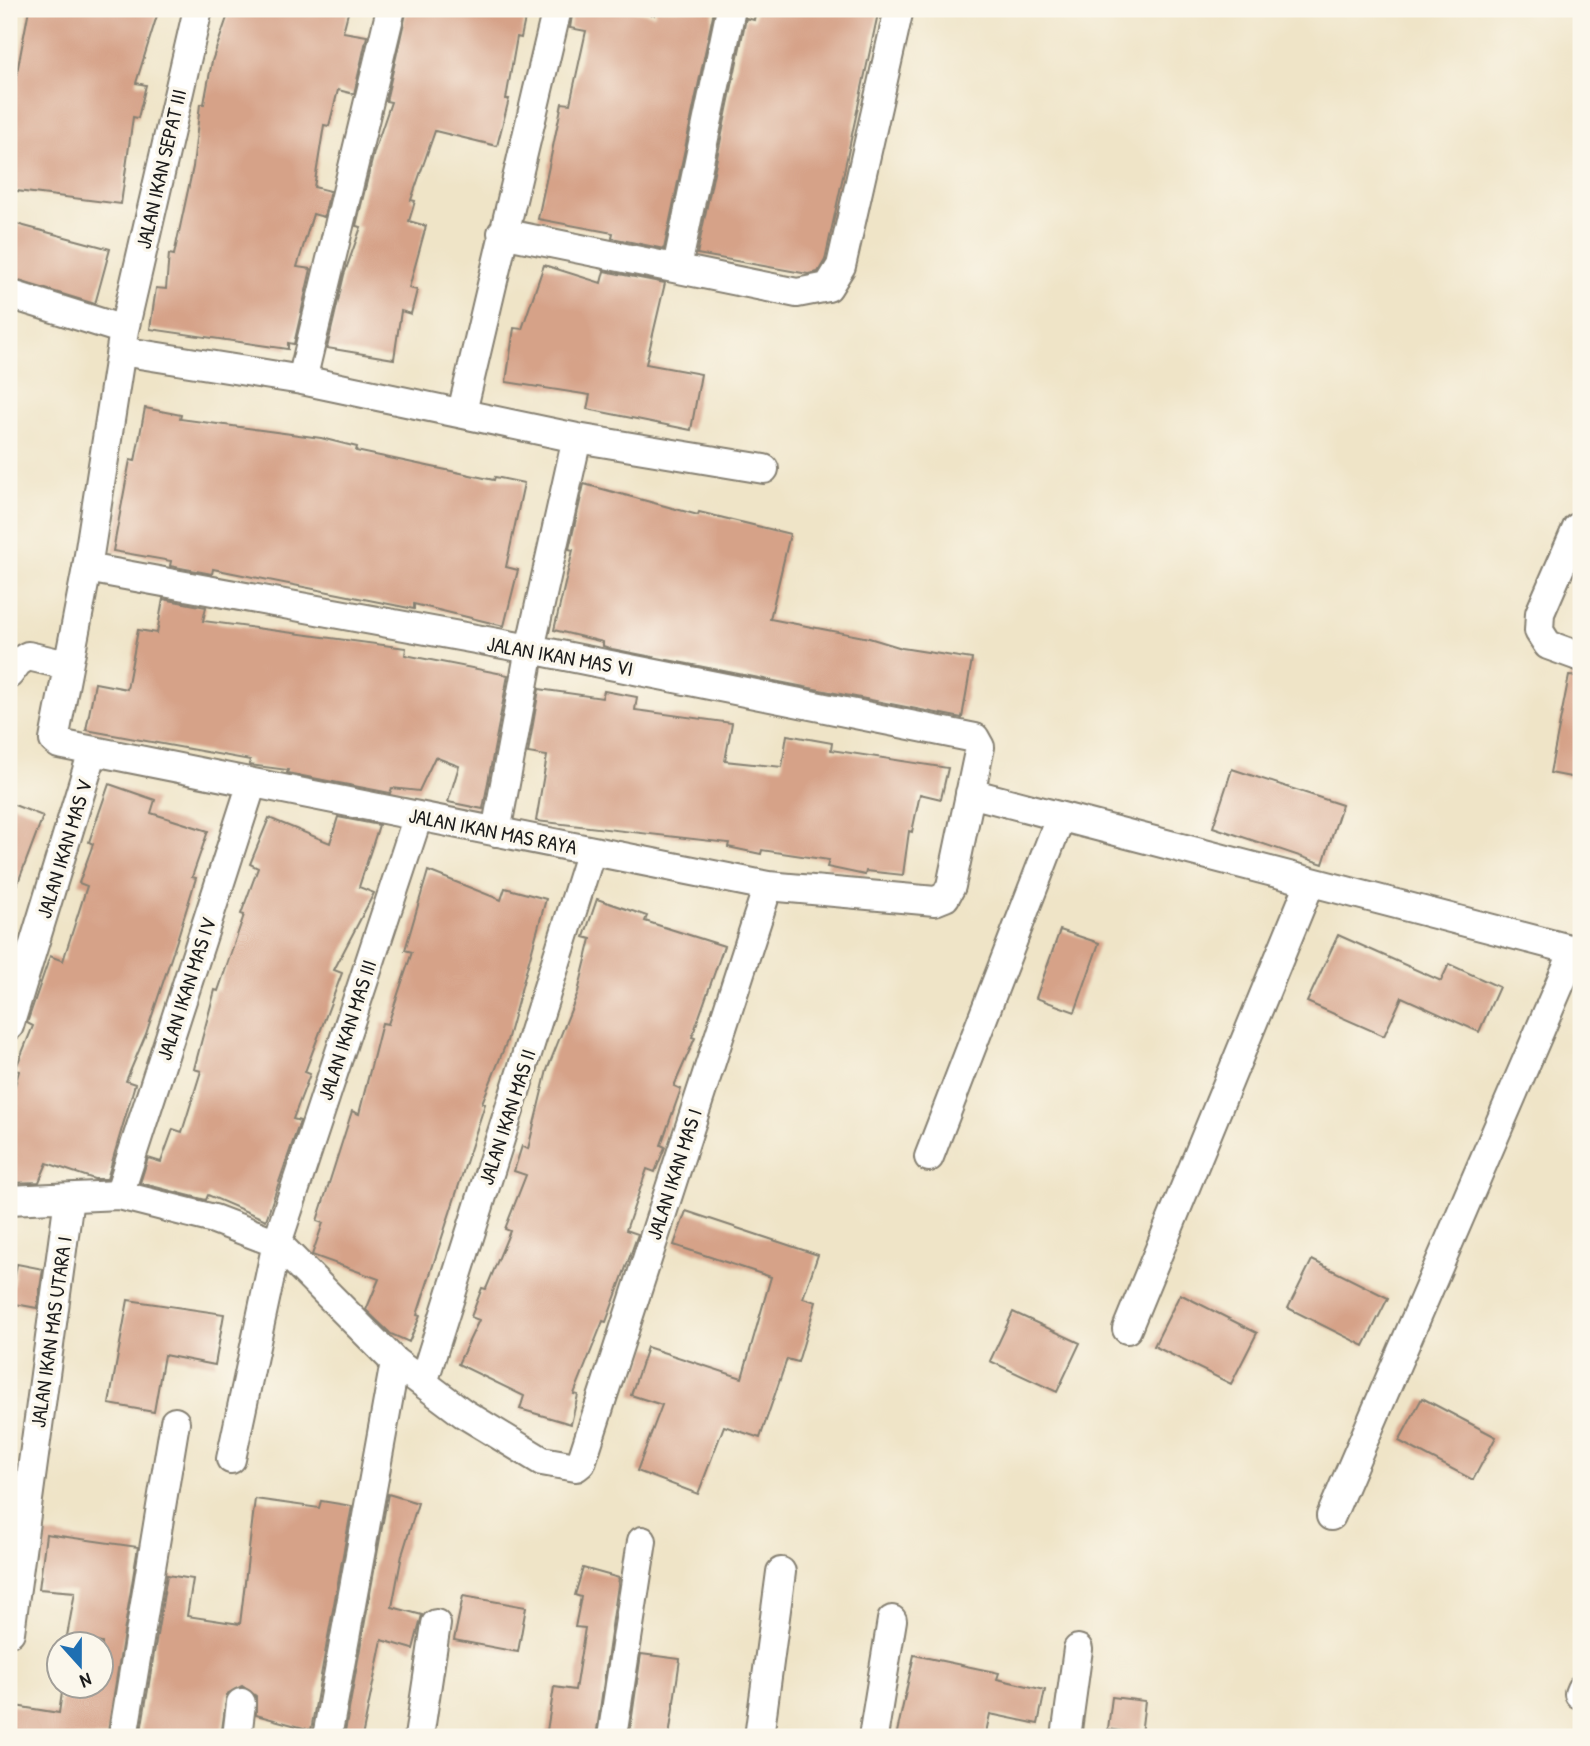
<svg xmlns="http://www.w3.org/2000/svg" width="1590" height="1746" font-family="'Patrick Hand',sans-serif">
<rect width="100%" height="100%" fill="#fbf7ec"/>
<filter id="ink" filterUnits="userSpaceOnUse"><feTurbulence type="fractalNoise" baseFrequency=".0143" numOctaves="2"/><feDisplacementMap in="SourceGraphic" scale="14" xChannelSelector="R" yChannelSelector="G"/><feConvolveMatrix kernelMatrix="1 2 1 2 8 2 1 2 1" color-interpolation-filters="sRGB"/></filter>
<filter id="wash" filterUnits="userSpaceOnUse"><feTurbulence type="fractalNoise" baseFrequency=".00686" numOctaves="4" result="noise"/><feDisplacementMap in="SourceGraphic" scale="28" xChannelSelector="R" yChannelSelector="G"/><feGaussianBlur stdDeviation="1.57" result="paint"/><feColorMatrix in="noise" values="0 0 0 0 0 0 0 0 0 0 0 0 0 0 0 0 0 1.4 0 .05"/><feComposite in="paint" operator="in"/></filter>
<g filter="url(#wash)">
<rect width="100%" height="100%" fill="#efe4c7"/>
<g id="blocks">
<path fill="#d6a288" d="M 29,9 L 159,9 L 136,83 L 146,85 L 138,118 L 133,117 L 121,204 L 9,190 L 9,98 L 12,99 Z
M 230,9 L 349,9 L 343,32 L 367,36 L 354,94 L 338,90 L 329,126 L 324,125 L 314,187 L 330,191 L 324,217 L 313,214 L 297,267 L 311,269 L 294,344 L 288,343 L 288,349 L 150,329 L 156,288 L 166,289 L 169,254 L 174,255 L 193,167 L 200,104 L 204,104 L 212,61 Z
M 407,9 L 527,9 L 521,38 L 517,37 L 506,99 L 509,99 L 497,146 L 435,131 L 411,200 L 415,201 L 409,221 L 426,226 L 409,288 L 417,290 L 411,314 L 401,311 L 394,359 L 327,348 L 344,275 L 361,227 L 356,226 L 374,152 L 391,102 L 386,101 Z
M 573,9 L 626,9 L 654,15 L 656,9 L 714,10 L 664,249 L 612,238 L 613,233 L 538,219 L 562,103 L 570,104 L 586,31 L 570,28 Z
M 756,9 L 879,9 L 825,260 L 818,272 L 808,274 L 697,254 L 746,18 L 754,20 Z
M 9,222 L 110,249 L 95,304 L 9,278 Z
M 544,265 L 601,283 L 604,271 L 665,283 L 646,364 L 701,374 L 691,430 L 587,409 L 590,395 L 506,382 L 514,328 L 522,329 Z
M 145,408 L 181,415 L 180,419 L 321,438 L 357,447 L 356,451 L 494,480 L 495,477 L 524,483 L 506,567 L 518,570 L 504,626 L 414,604 L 414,609 L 213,569 L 212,574 L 170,566 L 171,561 L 113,551 L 130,460 L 135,461 Z
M 584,484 L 698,515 L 699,512 L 790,534 L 770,619 L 869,638 L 902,648 L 972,659 L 962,718 L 612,649 L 603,646 L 603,642 L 554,630 L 573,550 L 569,549 Z
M 163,599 L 206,607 L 203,621 L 406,648 L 405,655 L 508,675 L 483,809 L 448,802 L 459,766 L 435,757 L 419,791 L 392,788 L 390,793 L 287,773 L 288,770 L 249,765 L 250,760 L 86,730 L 95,683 L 127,689 L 138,630 L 157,633 Z
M 1569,676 L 1581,677 L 1581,779 L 1550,773 Z
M 539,689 L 602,698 L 604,691 L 637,697 L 635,710 L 732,723 L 725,761 L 782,767 L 787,735 L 832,743 L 831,750 L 948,768 L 941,799 L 920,794 L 912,832 L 909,831 L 903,875 L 866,871 L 865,875 L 827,867 L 829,860 L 762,850 L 761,854 L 728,847 L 729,843 L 536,821 L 547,756 L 528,753 Z
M 1232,769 L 1342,805 L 1323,864 L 1213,827 Z
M 109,784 L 155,800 L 151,813 L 208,831 L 192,877 L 196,878 L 177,940 L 146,1034 L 126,1081 L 135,1084 L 107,1179 L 94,1179 L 47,1163 L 39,1182 L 9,1183 L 9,1106 L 19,1071 L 15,1070 L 33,1026 L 27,1023 L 50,956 L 63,961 L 87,886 L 79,883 L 93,844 L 89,842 Z
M 9,803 L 43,816 L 11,901 L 9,901 Z
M 338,817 L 379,825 L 359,887 L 374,893 L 334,970 L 342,973 L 305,1072 L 310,1074 L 293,1119 L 300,1121 L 266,1220 L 208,1195 L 206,1200 L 140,1183 L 148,1158 L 161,1162 L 173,1129 L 182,1132 L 201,1071 L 194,1069 L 215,990 L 218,991 L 244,915 L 241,914 L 258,868 L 250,864 L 269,818 L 330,843 Z
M 428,871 L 501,900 L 505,888 L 546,899 L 507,1041 L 482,1103 L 485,1104 L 417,1315 L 420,1316 L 409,1342 L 391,1334 L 366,1310 L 379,1279 L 312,1255 L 323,1223 L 317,1221 L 352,1111 L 359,1114 L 382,1023 L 388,1024 L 412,952 L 405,950 Z
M 597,899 L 647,916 L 645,921 L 724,946 L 692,1037 L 695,1038 L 674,1086 L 681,1089 L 661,1145 L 665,1147 L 655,1172 L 647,1169 L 626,1230 L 638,1234 L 606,1322 L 603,1321 L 574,1394 L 578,1395 L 571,1424 L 520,1409 L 524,1396 L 458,1364 L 479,1320 L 471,1317 L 482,1288 L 486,1289 L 510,1231 L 505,1229 L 526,1175 L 514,1171 L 522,1146 L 528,1149 L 547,1070 L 578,992 L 591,939 L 584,937 Z
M 1060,930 L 1099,943 L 1075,1012 L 1036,998 Z
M 1338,935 L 1441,981 L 1449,964 L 1499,987 L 1479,1032 L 1402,997 L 1384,1036 L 1307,1002 Z
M 686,1211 L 818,1255 L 803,1298 L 816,1302 L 798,1362 L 787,1359 L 760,1438 L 724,1426 L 698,1494 L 637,1471 L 662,1405 L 631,1395 L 647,1347 L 742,1378 L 771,1277 L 674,1245 Z
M 1312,1260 L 1388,1298 L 1364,1346 L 1288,1308 Z
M 17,1264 L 43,1269 L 37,1308 L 10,1303 Z
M 1180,1294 L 1257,1333 L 1231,1384 L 1154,1346 Z
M 128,1300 L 224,1314 L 215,1365 L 164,1355 L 154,1412 L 109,1404 Z
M 1013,1312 L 1080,1343 L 1057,1392 L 990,1361 Z
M 1422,1398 L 1496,1437 L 1473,1480 L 1399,1441 Z
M 388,1494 L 418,1503 L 402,1555 L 392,1607 L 422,1615 L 413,1649 L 382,1640 L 362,1737 L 344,1737 Z
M 255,1499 L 319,1508 L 321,1501 L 352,1506 L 311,1730 L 256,1715 L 256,1696 L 242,1686 L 227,1694 L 221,1737 L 140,1737 L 167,1575 L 193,1579 L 187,1616 L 240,1624 Z
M 46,1534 L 138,1547 L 107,1737 L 9,1737 L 9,1705 L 59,1713 L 63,1686 L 102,1686 L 102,1643 L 67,1636 L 75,1592 L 39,1589 Z
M 583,1568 L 619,1578 L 596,1737 L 546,1737 L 554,1687 L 575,1690 L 585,1628 L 575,1627 L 581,1597 L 575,1595 Z
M 463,1596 L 526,1607 L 518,1652 L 454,1640 Z
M 641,1654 L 680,1659 L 669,1737 L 629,1737 Z
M 914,1655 L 999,1673 L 997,1679 L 1045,1690 L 1038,1724 L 990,1714 L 985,1737 L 896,1737 Z
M 1112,1697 L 1145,1701 L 1141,1734 L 1108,1729 Z"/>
</g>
</g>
<g filter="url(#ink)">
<use href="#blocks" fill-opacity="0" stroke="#868072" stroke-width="2"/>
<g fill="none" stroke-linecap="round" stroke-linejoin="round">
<g stroke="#868072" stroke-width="32">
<path id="minor" d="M 502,233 L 797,293 L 828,287 L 841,266 L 899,9
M 677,267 L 731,9
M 9,294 L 124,330
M 121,351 L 302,380 L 577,438 L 764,469
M 302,380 L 391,9
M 462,412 L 557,9
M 1577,528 L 1540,613 L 1539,631 L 1548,645 L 1581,657
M 87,568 L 530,649 L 975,738 L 980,747 L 951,886 L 945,897 L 935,901 L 768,886 L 59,744 L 54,740 L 87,568 L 124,330 L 198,9
M 9,674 L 18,662 L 28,656 L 67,665
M 970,793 L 1581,952
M 496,832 L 530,649 L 577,438
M 9,1026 L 93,751
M 929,1157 L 1060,818
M 119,1195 L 252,783
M 9,1200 L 119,1195 L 214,1219 L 277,1243 L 395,1362 L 463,1413 L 542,1461 L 576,1467 L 581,1463 L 768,886
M 1127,1329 L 1310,883
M 423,1383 L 591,851
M 231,1459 L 277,1243 L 418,816
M 1331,1516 L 1574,951
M 10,1632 L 69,1198
M 1579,1694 L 1581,1689
M 123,1737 L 175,1422
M 237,1737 L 241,1703
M 327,1737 L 395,1362
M 419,1737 L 436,1624
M 612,1737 L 642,1541
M 759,1737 L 781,1572
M 873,1737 L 892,1620
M 1066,1737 L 1078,1649"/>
</g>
<use href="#minor" stroke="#fff" stroke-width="28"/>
</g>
</g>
<g text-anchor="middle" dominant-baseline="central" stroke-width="7" stroke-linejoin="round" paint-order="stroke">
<g font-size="21" fill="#1c1c1c" stroke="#fbf7ec">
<text transform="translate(161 169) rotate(-77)">JALAN IKAN SEPAT III</text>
<text transform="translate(560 656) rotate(10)">JALAN IKAN MAS VI</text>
<text transform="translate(493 831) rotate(11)">JALAN IKAN MAS RAYA</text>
<text transform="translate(64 849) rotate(-73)">JALAN IKAN MAS V</text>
<text transform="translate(186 989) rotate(-72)">JALAN IKAN MAS IV</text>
<text transform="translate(347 1030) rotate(-72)">JALAN IKAN MAS III</text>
<text transform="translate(507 1117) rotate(-72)">JALAN IKAN MAS II</text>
<text transform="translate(674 1174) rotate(-72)">JALAN IKAN MAS I</text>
<text transform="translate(51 1332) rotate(-82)">JALAN IKAN MAS UTARA I</text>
</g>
</g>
<rect width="1590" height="1746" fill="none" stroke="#fbf7ec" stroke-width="35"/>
<g transform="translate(80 1665) rotate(159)"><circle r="33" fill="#fbf7ec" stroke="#a29f99" stroke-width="2"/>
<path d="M0-5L12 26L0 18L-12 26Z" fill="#1f6fb2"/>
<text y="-10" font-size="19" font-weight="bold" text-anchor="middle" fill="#1c1c1c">N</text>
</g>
</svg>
